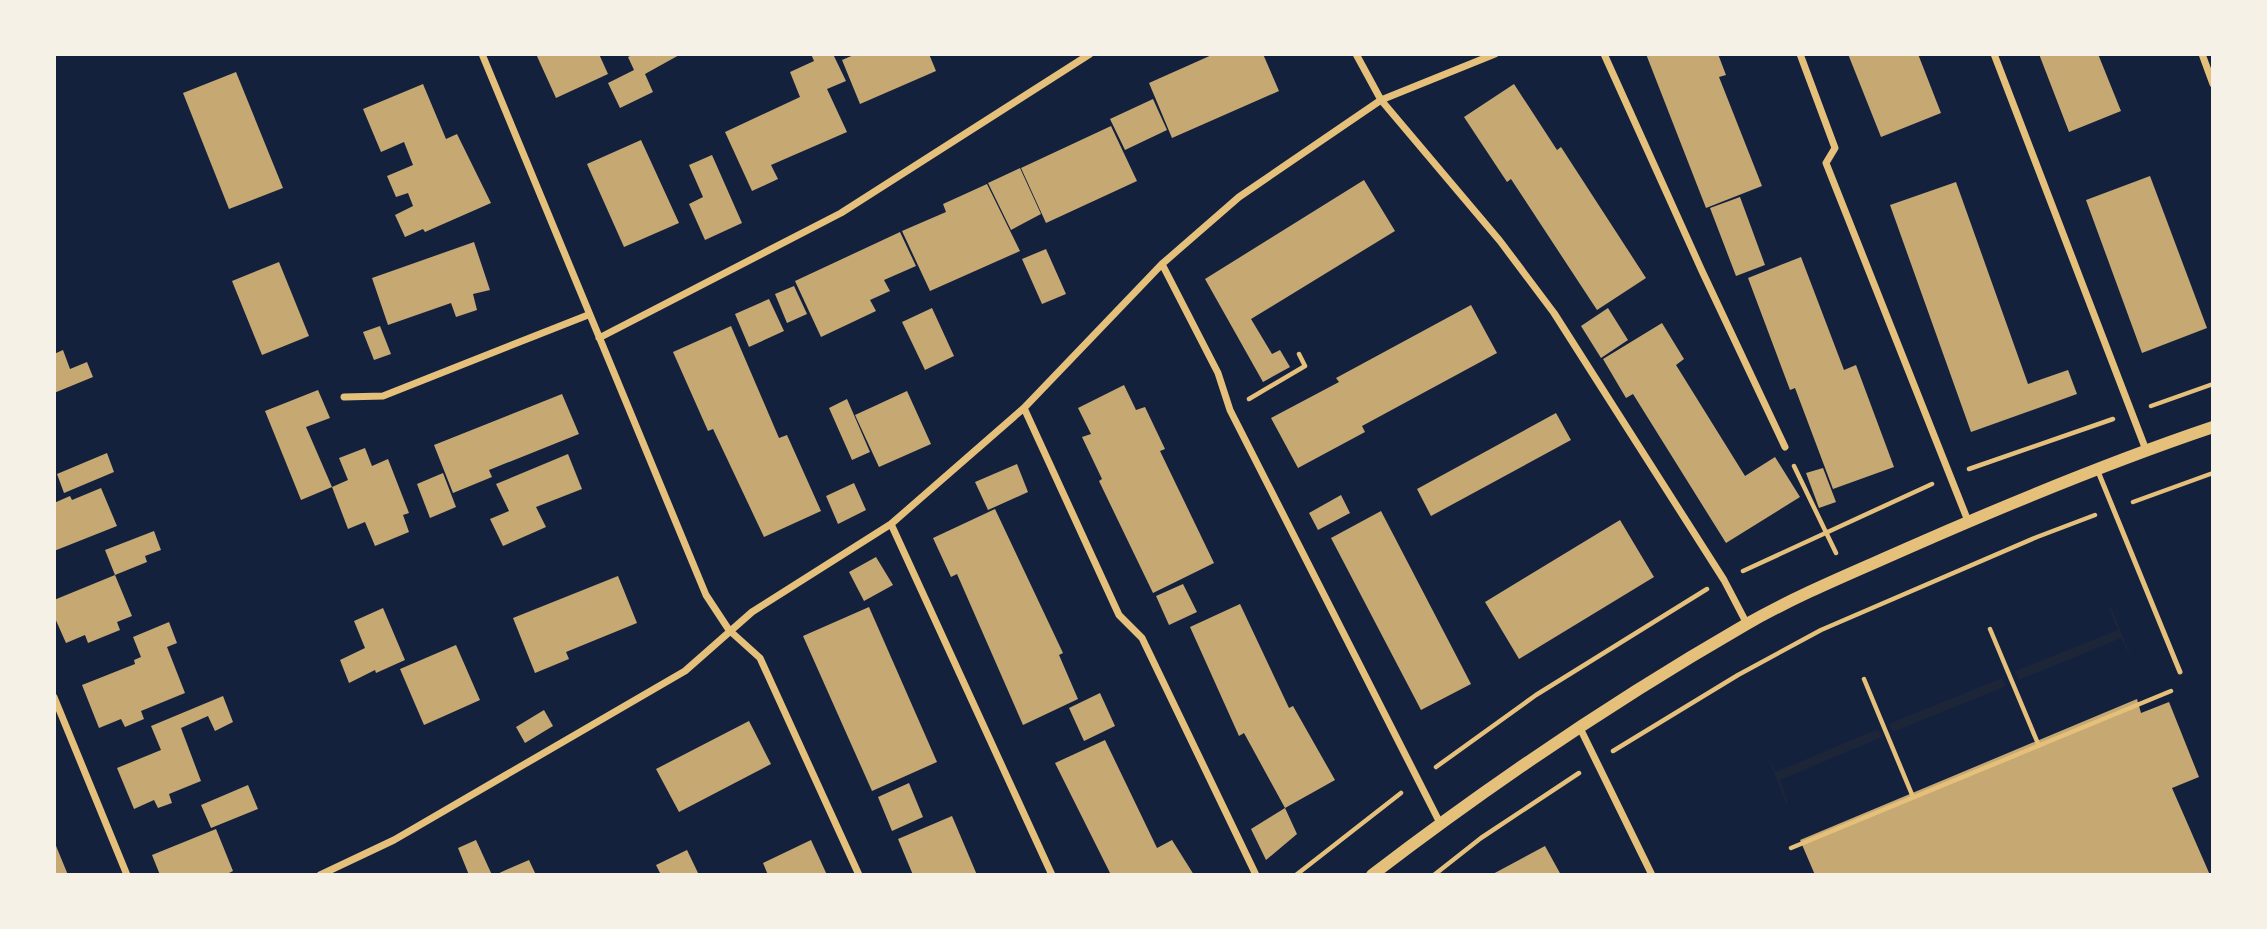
<svg xmlns="http://www.w3.org/2000/svg" width="2267" height="929" font-family="'Source Sans 3',sans-serif">
<rect width="100%" height="100%" fill="#14213d"/>
<path fill="#1d2539" d="M 2111,607 L 2132,660 L 2121,638 L 2019,680 L 2015,671 L 2118,630 L 2109,608 Z
M 2002,678 L 2006,686 L 1893,732 L 1889,724 Z
M 1878,729 L 1882,737 L 1780,780 L 1788,802 L 1786,803 L 1765,750 L 1776,772 Z"/>
<path fill="#c6a872" d="M 536,54 L 599,54 L 608,74 L 556,98 Z
M 634,54 L 681,54 L 645,74 L 653,92 L 620,108 L 608,83 L 634,70 L 628,57 Z
M 811,54 L 833,54 L 846,81 L 827,89 L 847,132 L 771,165 L 778,179 L 752,191 L 725,132 L 800,97 L 790,72 L 814,61 Z
M 856,54 L 929,54 L 936,71 L 860,104 L 842,60 Z
M 1214,54 L 1263,54 L 1279,91 L 1172,138 L 1149,83 Z
M 1646,54 L 1718,54 L 1726,75 L 1719,77 L 1762,186 L 1706,208 Z
M 1848,54 L 1918,54 L 1941,113 L 1881,137 Z
M 2039,54 L 2098,54 L 2121,111 L 2069,132 Z
M 236,72 L 283,188 L 229,209 L 183,93 Z
M 423,84 L 446,139 L 457,134 L 491,203 L 425,232 L 423,229 L 405,237 L 395,215 L 413,206 L 408,193 L 396,197 L 387,176 L 413,165 L 404,142 L 381,152 L 363,109 Z
M 1514,84 L 1557,150 L 1561,147 L 1646,278 L 1597,310 L 1511,179 L 1507,182 L 1464,117 Z
M 1153,99 L 1167,130 L 1125,150 L 1110,119 Z
M 1111,126 L 1137,181 L 1046,223 L 1021,168 Z
M 641,140 L 679,223 L 624,247 L 587,164 Z
M 712,155 L 742,223 L 705,240 L 689,204 L 703,197 L 689,165 Z
M 1020,168 L 1041,214 L 1011,230 L 988,183 Z
M 2150,176 L 2207,328 L 2142,353 L 2086,200 Z
M 1364,180 L 1395,231 L 1251,319 L 1272,354 L 1280,350 L 1290,367 L 1263,382 L 1205,279 Z
M 1956,182 L 2028,384 L 2068,370 L 2077,394 L 1971,432 L 1890,205 Z
M 987,184 L 1020,251 L 930,291 L 902,231 L 946,212 L 943,204 Z
M 1740,197 L 1765,265 L 1736,276 L 1710,208 Z
M 900,232 L 916,266 L 884,280 L 890,291 L 870,300 L 876,311 L 821,337 L 795,281 Z
M 474,242 L 490,290 L 473,294 L 477,310 L 456,317 L 451,303 L 388,325 L 372,278 Z
M 1046,249 L 1066,294 L 1042,304 L 1022,259 Z
M 1801,257 L 1844,370 L 1856,365 L 1894,467 L 1833,489 L 1795,388 L 1790,390 L 1748,278 Z
M 279,262 L 309,336 L 262,355 L 232,281 Z
M 794,286 L 807,314 L 787,323 L 775,294 Z
M 769,299 L 784,331 L 749,347 L 735,314 Z
M 1471,305 L 1497,353 L 1362,426 L 1365,432 L 1298,468 L 1271,418 L 1339,382 L 1336,378 Z
M 932,308 L 954,356 L 925,370 L 902,322 Z
M 1608,308 L 1628,340 L 1601,358 L 1581,326 Z
M 1662,323 L 1684,359 L 1676,365 L 1745,476 L 1775,457 L 1800,497 L 1726,543 L 1633,394 L 1626,398 L 1603,359 Z
M 380,326 L 391,354 L 374,360 L 363,332 Z
M 731,326 L 779,438 L 787,435 L 821,511 L 764,537 L 713,429 L 708,431 L 673,352 Z
M 63,350 L 70,369 L 87,362 L 93,377 L 54,393 L 54,354 Z
M 1124,385 L 1136,410 L 1145,407 L 1165,449 L 1160,451 L 1214,563 L 1153,593 L 1099,481 L 1102,479 L 1082,437 L 1091,434 L 1078,408 Z
M 318,390 L 330,418 L 306,427 L 332,487 L 301,500 L 265,411 Z
M 907,391 L 931,444 L 879,467 L 855,415 Z
M 562,394 L 579,434 L 489,470 L 492,477 L 453,493 L 434,445 Z
M 847,399 L 870,452 L 852,460 L 829,408 Z
M 1556,413 L 1571,440 L 1431,516 L 1417,489 Z
M 365,448 L 372,466 L 388,459 L 409,513 L 403,515 L 409,532 L 375,546 L 365,522 L 348,529 L 332,487 L 348,480 L 339,458 Z
M 107,453 L 114,472 L 64,493 L 57,474 Z
M 568,454 L 582,489 L 536,507 L 546,527 L 503,546 L 490,519 L 509,511 L 496,484 Z
M 1017,464 L 1028,492 L 988,510 L 975,482 Z
M 1823,468 L 1836,502 L 1819,508 L 1806,473 Z
M 443,473 L 456,507 L 430,518 L 417,484 Z
M 854,483 L 866,510 L 838,524 L 826,496 Z
M 101,488 L 117,526 L 54,551 L 54,503 L 70,496 L 72,500 Z
M 1341,495 L 1350,513 L 1318,530 L 1309,513 Z
M 995,509 L 1063,653 L 1059,655 L 1078,699 L 1023,725 L 957,574 L 951,577 L 933,538 Z
M 1381,511 L 1471,684 L 1421,710 L 1331,538 Z
M 1620,520 L 1654,577 L 1519,659 L 1485,602 Z
M 154,531 L 161,550 L 145,556 L 147,562 L 115,575 L 132,616 L 117,622 L 120,630 L 88,643 L 85,635 L 66,643 L 54,616 L 54,600 L 115,575 L 105,550 Z
M 876,557 L 893,585 L 864,601 L 849,572 Z
M 618,576 L 637,623 L 566,652 L 569,659 L 535,673 L 513,618 Z
M 1183,584 L 1197,612 L 1169,625 L 1156,596 Z
M 1240,604 L 1289,708 L 1293,706 L 1335,780 L 1285,808 L 1244,733 L 1239,736 L 1190,627 Z
M 869,607 L 937,762 L 872,791 L 803,636 Z
M 383,608 L 405,660 L 376,673 L 375,670 L 349,683 L 340,660 L 365,648 L 354,621 Z
M 169,622 L 177,643 L 167,647 L 185,693 L 141,711 L 144,719 L 125,727 L 121,719 L 99,728 L 82,685 L 135,664 L 134,660 L 141,657 L 133,637 Z
M 456,645 L 480,700 L 424,725 L 400,669 Z
M 1100,693 L 1115,726 L 1084,741 L 1069,708 Z
M 223,696 L 233,722 L 215,731 L 208,716 L 181,728 L 201,781 L 169,794 L 172,803 L 158,808 L 154,800 L 134,809 L 117,768 L 161,750 L 151,726 Z
M 2137,699 L 2141,713 L 2169,702 L 2199,777 L 2172,788 L 2210,875 L 1815,875 L 1800,840 Z
M 544,710 L 553,726 L 525,743 L 516,727 Z
M 749,721 L 771,764 L 679,812 L 656,769 Z
M 1105,740 L 1157,848 L 1172,840 L 1194,875 L 1110,873 L 1055,763 Z
M 909,783 L 923,817 L 892,831 L 878,797 Z
M 248,785 L 258,809 L 211,828 L 201,805 Z
M 1285,808 L 1297,834 L 1266,860 L 1251,829 Z
M 952,816 L 977,875 L 913,875 L 898,839 Z
M 216,829 L 233,871 L 225,875 L 160,875 L 152,855 Z
M 476,840 L 492,875 L 469,875 L 458,848 Z
M 811,840 L 827,875 L 768,875 L 763,863 Z
M 54,841 L 68,875 L 54,875 Z
M 1545,846 L 1561,875 L 1491,875 Z
M 687,850 L 699,875 L 661,875 L 656,865 Z
M 529,860 L 536,875 L 495,875 L 508,869 Z"/>
<g fill="none" stroke-linecap="round" stroke-linejoin="round">
<path stroke="#e5c07b" stroke-width="4.5" d="M 1249,399 L 1305,366 L 1299,354
M 2151,406 L 2213,384
M 1794,466 L 1836,553
M 1969,469 L 2113,419
M 2133,502 L 2213,473
M 1743,571 L 1932,484
M 1990,629 L 2039,746
M 1864,679 L 1913,797
M 1613,751 L 1738,675 L 1821,630 L 2037,537 L 2095,515
M 1436,767 L 1536,695 L 1707,589
M 1791,848 L 2171,691
M 1296,875 L 1401,793
M 1434,875 L 1481,838 L 1579,773"/>
<path stroke="#e5c07b" stroke-width="5" d="M 2097,469 L 2180,672"/>
<path stroke="#e5c07b" stroke-width="7" d="M 482,54 L 706,595 L 729,630 L 760,658 L 859,875
M 1356,54 L 1381,100 L 1500,241 L 1554,313 L 1724,580 L 1747,624
M 1604,54 L 1702,271 L 1785,447
M 1800,54 L 1835,148 L 1826,163 L 1968,521
M 1994,54 L 2146,450
M 2202,54 L 2213,84
M 1162,264 L 1218,373 L 1230,410 L 1440,823
M 599,338 L 841,213 L 1090,54
M 344,397 L 383,396 L 588,315
M 1024,408 L 1119,615 L 1142,638 L 1256,875
M 891,524 L 1052,875
M 54,697 L 127,875
M 1579,726 L 1652,875
M 320,875 L 394,840 L 685,671 L 752,612 L 891,524 L 1024,408 L 1162,264 L 1239,197 L 1381,100 L 1495,54"/>
<path stroke="#e5c07b" stroke-width="12" d="M 1372,875 C 1491,784 1615,700 1745,625 C 1797,595 1854,572 1908,548 C 2008,504 2109,462 2213,427"/>
</g>
<rect width="2267" height="929" fill="none" stroke="#f6f1e7" stroke-width="112"/>
</svg>
